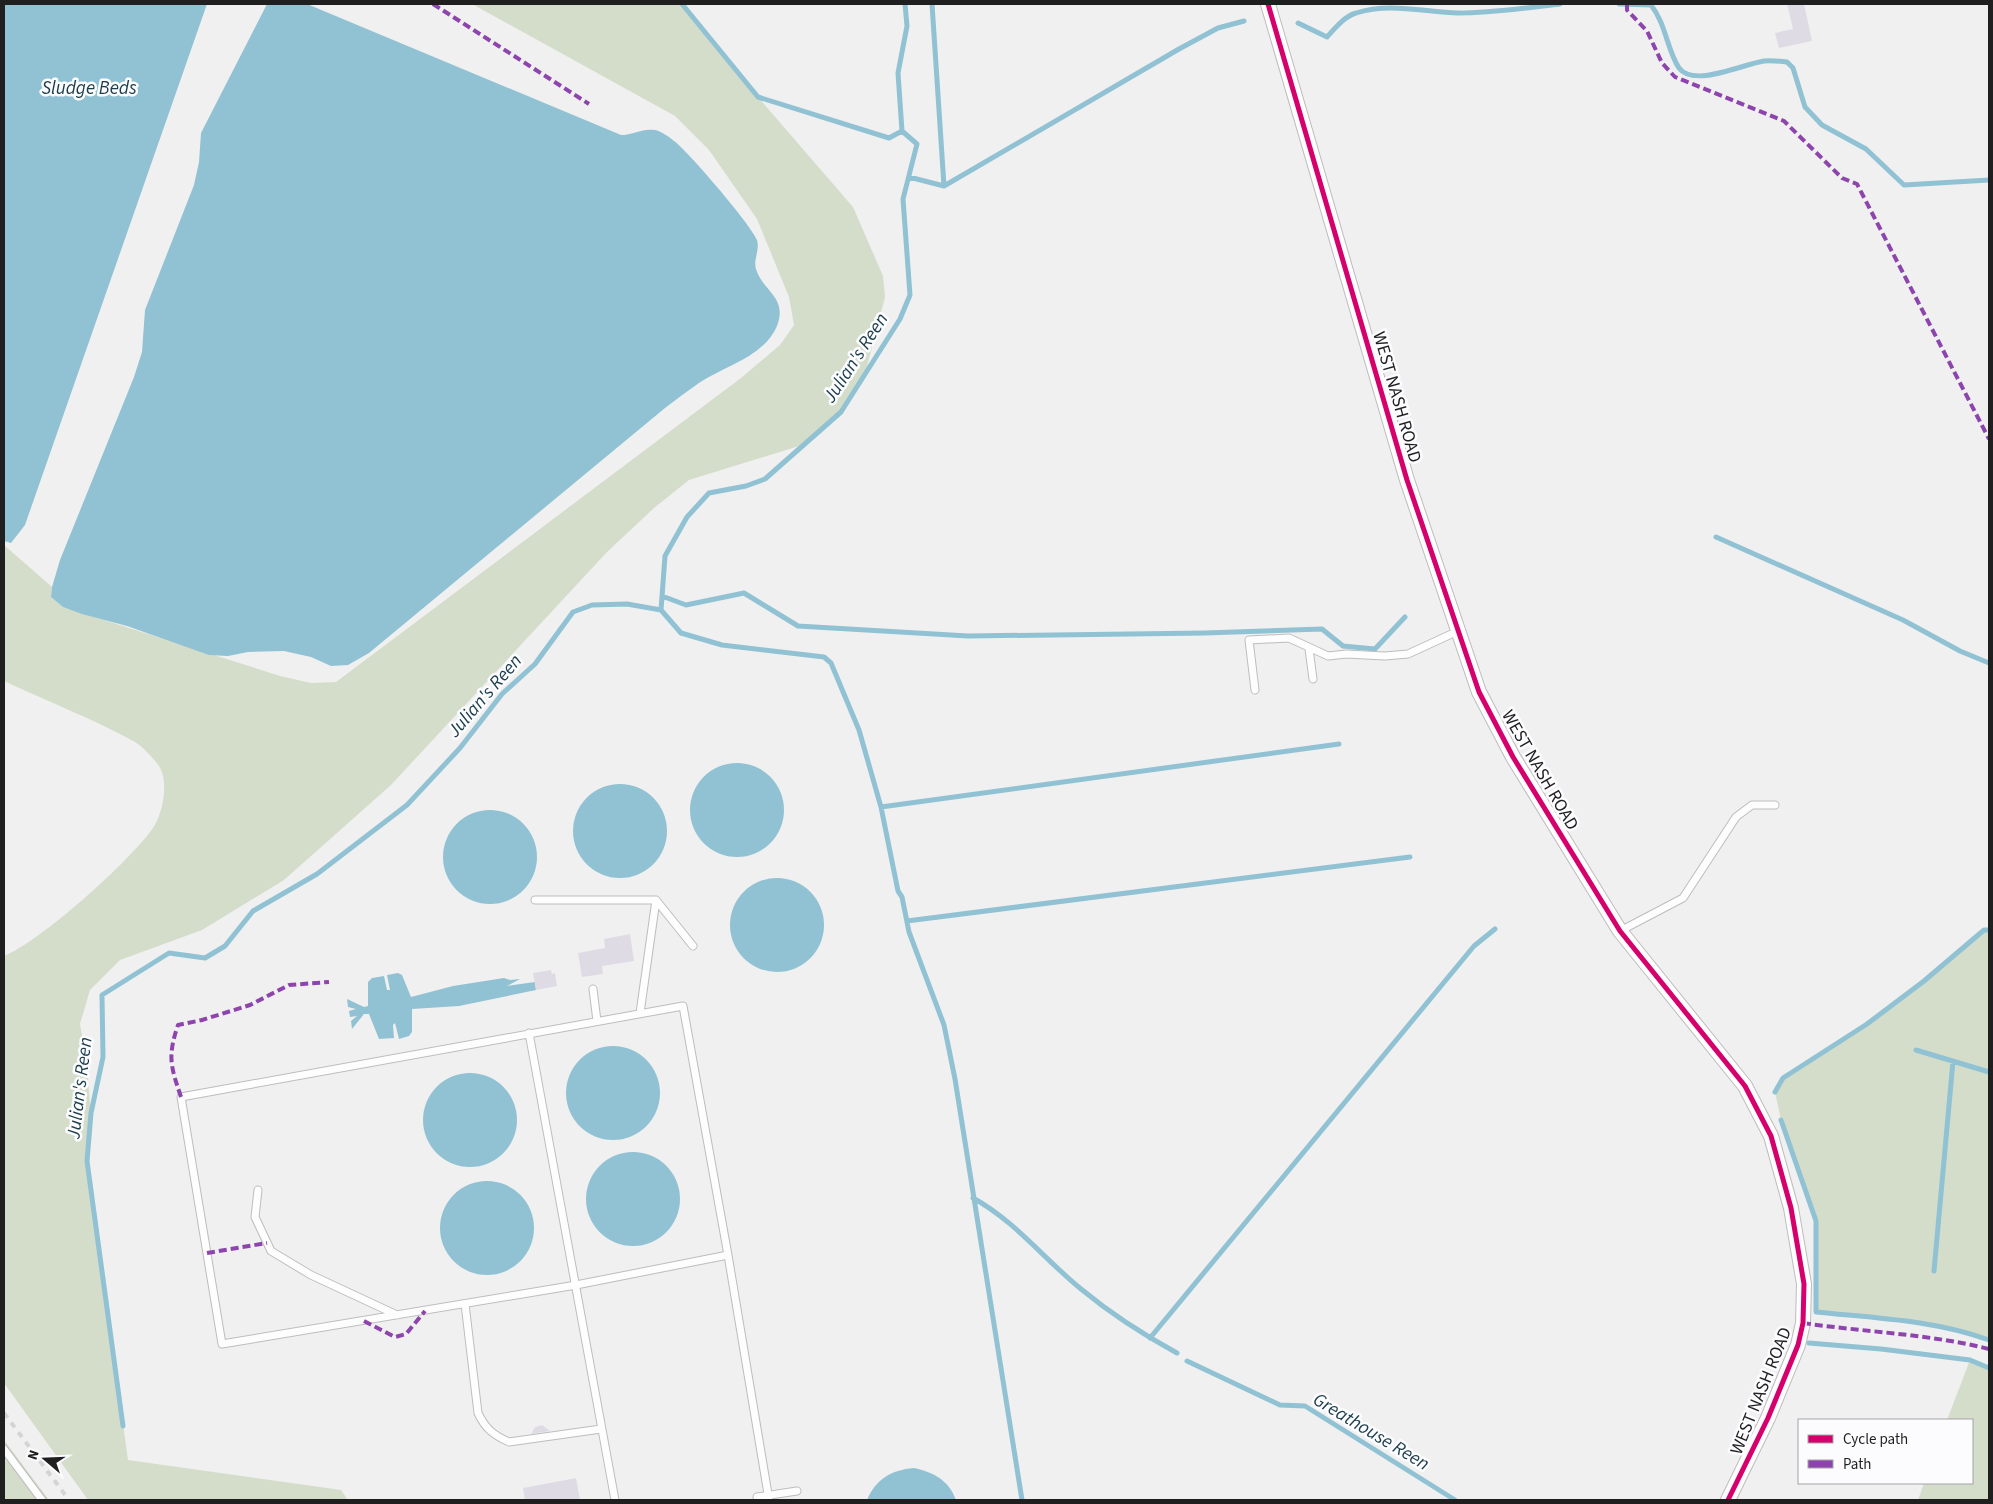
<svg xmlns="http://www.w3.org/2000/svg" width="1993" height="1504" font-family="'Source Sans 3',sans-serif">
<rect width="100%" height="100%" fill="#f0f0f0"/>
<path fill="#d4ddca" d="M 472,4 L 682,4 L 758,97 L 853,207 L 883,276 L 885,297 L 865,374 L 841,412 L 799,446 L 689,480 L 654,508 L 607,552 L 391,785 L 284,880 L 202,930 L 120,960 L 90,990 L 80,1024 L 86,1059 L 91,1113 L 87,1161 L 128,1460 L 341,1490 L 348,1500 L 88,1500 L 4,1383 L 4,956 C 40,942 130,861 153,828 C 163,814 169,781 159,766 C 154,759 143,747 135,742 C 93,719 47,701 4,681 L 4,545 L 52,587 L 51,597 L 63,607 L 280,676 L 311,683 L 336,682 L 741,378 L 780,345 L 794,325 L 789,297 L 757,219 L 709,150 L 675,116 Z
M 1984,930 L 1989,931 L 1989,1340 C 1934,1320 1874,1318 1816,1312 L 1816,1221 L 1781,1120 L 1775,1092 L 1783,1078 L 1867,1024 L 1924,981 Z
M 1970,1360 L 1989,1368 L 1989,1500 L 1918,1500 L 1924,1483 L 1972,1483 L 1972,1420 L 1947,1420 Z
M 4,1440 L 49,1500 L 4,1500 Z"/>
<path fill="#90c2d4" d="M 4,4 L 207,4 L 25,525 L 11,543 L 4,541 Z
M 267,4 L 307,4 L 621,135 C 632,135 643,128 655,130 C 660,131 670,137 674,141 C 688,151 752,226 757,240 C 760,250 753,260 756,269 C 763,292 788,297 777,326 C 764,357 724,366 699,383 C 687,391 676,400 665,408 L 369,653 L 348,665 L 331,666 L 311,657 L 284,651 L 248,652 L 228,656 L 209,655 L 127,626 L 82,614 L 63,607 L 51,597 L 52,587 L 60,560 L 134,377 L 142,352 L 145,310 L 194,185 L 199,162 L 201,133 Z
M690 810a47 47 0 1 1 94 0a47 47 0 1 1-94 0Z
M573 831a47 47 0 1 1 94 0a47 47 0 1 1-94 0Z
M443 857a47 47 0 1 1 94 0a47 47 0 1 1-94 0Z
M730 925a47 47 0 1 1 94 0a47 47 0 1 1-94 0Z
M 398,973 L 402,975 L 411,997 L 453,986 L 504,978 L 510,980 L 520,979 L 507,986 L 535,982 L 536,990 L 459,1006 L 412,1009 L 412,1032 L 409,1036 L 399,1039 L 395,1023 L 393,1025 L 394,1038 L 379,1039 L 369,1014 L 364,1014 L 352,1029 L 351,1021 L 357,1016 L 350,1017 L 349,1011 L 356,1009 L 348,1007 L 347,999 L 364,1007 L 368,1006 L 368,982 L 372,978 L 384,976 L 387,990 L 390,990 L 387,975 Z
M566 1093a47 47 0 1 1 94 0a47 47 0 1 1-94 0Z
M423 1120a47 47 0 1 1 94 0a47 47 0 1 1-94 0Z
M586 1199a47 47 0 1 1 94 0a47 47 0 1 1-94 0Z
M440 1228a47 47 0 1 1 94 0a47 47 0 1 1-94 0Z
M 914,1468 C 933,1472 949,1480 956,1500 L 867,1500 C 876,1479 891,1470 914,1468 Z"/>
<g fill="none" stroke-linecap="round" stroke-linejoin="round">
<path stroke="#90c2d4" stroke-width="5" d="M 682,4 L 758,97 L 889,138 L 902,131
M 932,4 L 944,186
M 1619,4 L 1651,5 C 1666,24 1667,50 1679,68 C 1694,88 1743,64 1764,61 C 1771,60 1779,61 1787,62 L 1793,68 L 1805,107 L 1822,125 L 1866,149 L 1904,185 L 1989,180
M 1298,23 L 1327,37 C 1335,28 1345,16 1356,13 C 1389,2 1424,12 1458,13 C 1492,13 1526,8 1560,4
M 909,177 L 944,186 L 1179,49 L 1218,28 L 1244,21
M 1716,537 L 1903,620 L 1960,651 L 1989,663
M 662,596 L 686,605 L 744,593 L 798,626 L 968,636 L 1205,633 L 1322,629 L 1343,646 L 1375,649 L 1405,617
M 661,610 L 681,633 L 722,645 L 824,657 L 831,663 L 859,730 L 881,807 L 898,891 L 902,897 L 909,932 L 944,1025 L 955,1079 L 1022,1500
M 881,807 L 1339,744
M 907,921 L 1410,857
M 1916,1050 L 1989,1072
M 1775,1092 L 1783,1078 L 1867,1024 L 1924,981 L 1984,930 L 1989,930
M 1781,1120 L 1816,1221 L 1816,1312 C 1874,1318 1934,1320 1989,1340
M 973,1198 C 1015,1221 1045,1260 1081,1289 C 1110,1313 1144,1335 1177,1353
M 1934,1271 L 1953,1061
M 1150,1338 L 1474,946 L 1495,929
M 1809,1343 L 1881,1349 L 1970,1360 L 1989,1368
M 1187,1361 L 1280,1405 L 1305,1406 L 1455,1500
M 123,1426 L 87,1161 L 91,1113 L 103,1057 L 102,995 L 169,953 L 205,958 L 225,946 L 253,911 L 317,874 L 407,805 L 460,748 L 502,694 L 535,664 L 573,612 L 592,605 L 627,604 L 661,610 L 665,556 L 687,517 L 709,493 L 746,486 L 765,479 L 841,412 L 900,319 L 910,295 L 903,199 L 917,144 L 902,131 L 898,73 L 907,26 L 905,4"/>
</g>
<path fill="#dfdbe5" d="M 1787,4 L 1804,4 L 1812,41 L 1779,48 L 1775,33 L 1793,29 Z
M 630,934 L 634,961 L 602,966 L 603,974 L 582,977 L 578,953 L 605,948 L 604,939 Z
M 551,970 L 552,974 L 555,973 L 557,986 L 536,990 L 533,973 Z
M 542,1425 L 550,1431 L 531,1434 L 535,1427 Z
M 576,1478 L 580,1500 L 525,1500 L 523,1488 Z"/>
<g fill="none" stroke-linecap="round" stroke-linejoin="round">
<g stroke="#bdbdbe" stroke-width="9">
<path id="lane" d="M 1309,649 L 1313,679
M 1255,690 L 1249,640 L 1289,638 L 1328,656 L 1346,654 L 1385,656 L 1408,654 L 1458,631
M 535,900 L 656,900 L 693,946
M 1620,931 L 1683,898 L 1736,817 L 1752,805 L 1775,805
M 593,989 L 597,1021
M 683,1006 L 728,1255 L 576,1285 L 222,1344 L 181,1097 Z
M 640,1013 L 656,900
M 529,1033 L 615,1500
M 258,1190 L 255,1217 L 271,1251 L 311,1275 L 397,1315
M 728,1255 L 769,1500
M 465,1304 L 478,1413 C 485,1428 493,1435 509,1442 L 601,1429
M 4,1449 L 42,1500
M 757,1497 L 797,1491"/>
</g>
<g stroke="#bdbdbe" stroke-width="16">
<path id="street" d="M 1268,4 L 1407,480 L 1479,692 L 1513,757 L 1620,931 L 1745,1086 L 1771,1136 L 1791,1208 L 1804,1284 L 1803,1323 L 1798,1345 L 1768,1418 L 1728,1500"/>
</g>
<use href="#lane" stroke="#fdfdfd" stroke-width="7"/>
<use href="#street" stroke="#fdfdfd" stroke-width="14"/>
<path stroke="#d4d4d4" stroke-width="4" stroke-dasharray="6 6" stroke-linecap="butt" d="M 4,1413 L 69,1500"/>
<path stroke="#8e44ad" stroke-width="4" stroke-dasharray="8 4" stroke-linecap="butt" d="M 433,4 L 589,104
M 1627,4 L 1627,10 L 1647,31 L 1662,63 L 1675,77 L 1784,121 L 1842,178 L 1857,184 L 1989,439
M 181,1097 C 171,1067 167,1057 178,1025 L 202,1020 L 250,1005 L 289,985 L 329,982
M 207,1253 L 267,1243
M 364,1321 L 395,1337 L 406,1334 L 425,1311
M 1803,1323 C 1864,1332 1930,1334 1989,1349"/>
<g stroke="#fcfcff" stroke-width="8">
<path id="cycleway" d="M 1268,4 L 1407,480 L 1479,692 L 1513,757 L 1620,931 L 1745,1086 L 1771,1136 L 1791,1208 L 1804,1284 L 1803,1323 L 1798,1345 L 1768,1418 L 1728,1500"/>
</g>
<use href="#cycleway" stroke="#d6006c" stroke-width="5"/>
</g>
<g text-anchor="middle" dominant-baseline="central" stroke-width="5" stroke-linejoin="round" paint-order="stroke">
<g font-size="18" fill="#1f1f20" stroke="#fcfcff">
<text transform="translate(1397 397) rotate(74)">WEST NASH ROAD</text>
<text transform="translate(1540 770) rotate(60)">WEST NASH ROAD</text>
<text transform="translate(1761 1391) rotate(-68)">WEST NASH ROAD</text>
</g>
<g font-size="19" font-style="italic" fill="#1b3d49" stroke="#fcfcff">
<text x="89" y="88">Sludge Beds</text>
<text transform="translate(856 358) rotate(-57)">Julian's Reen</text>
<text transform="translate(485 696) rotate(-49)">Julian's Reen</text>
<text transform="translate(80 1088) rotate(-83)">Julian's Reen</text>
<text transform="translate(1371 1432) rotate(31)">Greathouse Reen</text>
</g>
</g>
<rect width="1993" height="1504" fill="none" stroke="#1f1f20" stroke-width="10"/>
<rect x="1798" y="1419" width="175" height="65" fill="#fcfcff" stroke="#a4a4a6"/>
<rect x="1808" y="1435" width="25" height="8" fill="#d6006c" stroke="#a4a4a6"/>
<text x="1843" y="1444" font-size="15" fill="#1f1f20">Cycle path</text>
<rect x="1808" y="1460" width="25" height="8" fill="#8e44ad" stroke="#a4a4a6"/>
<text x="1843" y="1469" font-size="15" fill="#1f1f20">Path</text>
<g transform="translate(45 1459) rotate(289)" stroke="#fcfcff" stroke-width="4" paint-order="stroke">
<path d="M0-4L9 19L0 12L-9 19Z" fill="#1f1f20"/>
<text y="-8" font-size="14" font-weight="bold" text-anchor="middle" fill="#1f1f20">N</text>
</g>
</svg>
